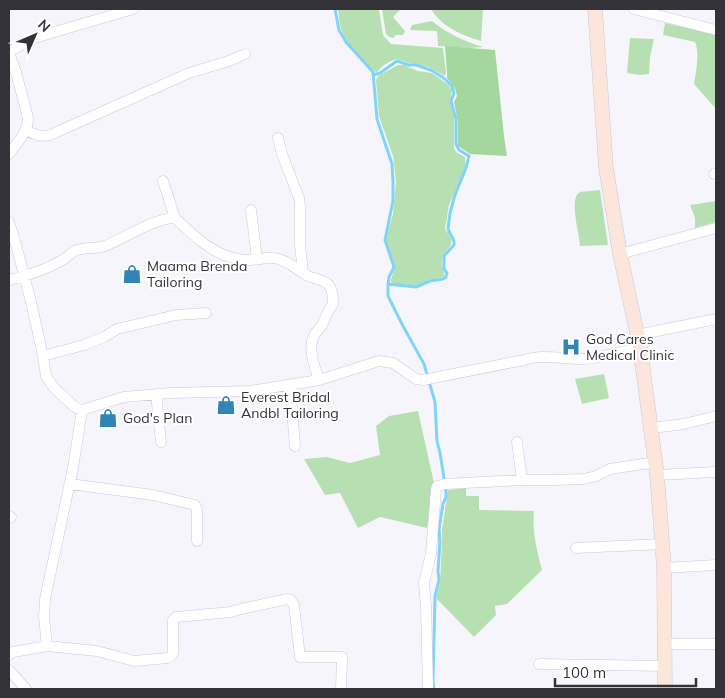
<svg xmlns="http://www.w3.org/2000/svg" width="725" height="698" font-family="Mulish,sans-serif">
<rect width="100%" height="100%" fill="#f7f5fc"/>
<path fill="#b7e0b2" d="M 338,9 L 379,9 L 383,35 L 391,44 L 443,48 L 446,72 L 445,76 L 429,67 L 409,63 L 397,59 L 391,61 L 384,65 L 376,73 C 364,61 347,46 341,29 C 339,23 339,16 338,9 Z
M 382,9 L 401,9 L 393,17 L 405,31 L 403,35 L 396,35 L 393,38 L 389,37 L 386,34 Z
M 431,9 L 483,9 L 481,41 C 461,35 442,27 431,9 Z
M 432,21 C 448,34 464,41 483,47 L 469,48 L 438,46 L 437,31 L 410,30 L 412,25 Z
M 665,23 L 716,35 L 716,109 L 694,84 C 696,71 700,54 695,42 L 663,35 Z
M 630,38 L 654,39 L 650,57 L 649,74 L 640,75 L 627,73 Z
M 398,65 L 404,65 L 418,71 L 432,73 L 449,85 L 452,90 L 450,102 L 454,115 L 454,148 L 456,152 L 465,157 L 466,167 L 449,205 L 445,229 C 447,233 450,234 451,239 C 453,247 446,249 443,256 C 440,263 443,269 445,276 L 443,277 L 426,281 L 419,285 L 414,286 L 395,284 L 391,282 L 391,280 L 395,266 L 386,239 L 393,214 L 396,182 L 393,156 L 379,116 L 376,80 L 378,76 Z
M 600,190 L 608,245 L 580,246 C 580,235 568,198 580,192 C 584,191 596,191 600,190 Z
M 716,201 L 716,222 L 695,228 L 695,218 L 690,205 Z
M 604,374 L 609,398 L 582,404 L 575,379 Z
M 418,411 L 434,483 L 427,528 L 380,517 L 358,528 L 340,493 L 325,495 L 304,459 L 327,457 L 350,463 L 380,455 L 376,426 L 389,416 Z
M 466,488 L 466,496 L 479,496 L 479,510 L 534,511 C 532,531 537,551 542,570 L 507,604 L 495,606 L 496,615 L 474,637 L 436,598 L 440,583 L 442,540 L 442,530 L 448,490 Z"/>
<path fill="#a3d79d" d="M 445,46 L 495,50 L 504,136 L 507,156 L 470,154 L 458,146 L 458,122 L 454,102 L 457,96 L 455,88 L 447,78 L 447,73 Z"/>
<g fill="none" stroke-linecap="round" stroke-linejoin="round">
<path stroke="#7fd5f9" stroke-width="3" d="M 335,9 L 339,30 L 346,42 L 373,72 L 377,119 L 392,164 L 393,182 L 393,201 L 385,240 L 394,267 L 389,277 L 388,286 L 388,296 L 403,326 L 424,364 L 435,402 L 437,441 L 440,453 L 446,491 L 446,497 L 443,504 L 439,529 L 440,541 L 438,571 L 439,580 L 435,596 L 433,682 L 434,689
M 373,75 L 380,73 L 397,61 L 409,65 L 416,65 L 431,70 L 439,75 L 445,79 L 452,86 L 454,93 L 451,101 L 456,119 L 456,144 L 459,150 L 469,156 L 466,168 L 455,195 L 450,213 L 448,229 L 454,241 L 454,245 L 444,256 L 444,269 L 447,273 L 446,277 L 443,279 L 430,281 L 416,287 L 388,284"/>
<g stroke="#ccc8d9" stroke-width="11">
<path id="street" d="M 634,9 L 716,30
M 9,52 L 31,39 L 133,9
M 9,53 L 16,72 L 28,118 C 28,132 17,143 9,154
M 26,130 C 35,135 40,137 50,135 L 189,73 L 229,61 L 245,54
M 278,138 L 282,154 L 299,198 L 300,206 L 300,245 L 303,273
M 714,174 L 716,174
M 163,181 L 175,218
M 251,210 L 257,259
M 9,222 L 14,237 L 31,302 L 43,356 L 46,376 L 54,388 L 76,408 L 82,410 L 124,397 L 171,393 L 250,391 L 319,380 L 379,361 L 393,363 L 416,379 L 423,380 L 524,360 C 541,354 563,359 582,359 C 601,358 621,352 640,347
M 620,254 L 716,228
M 9,280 C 26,276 45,270 61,261 C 67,258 71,252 77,250 C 86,247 96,249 105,246 C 124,238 155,218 175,218 C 190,232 205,247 224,255 C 232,258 243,261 251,260 C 258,260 266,257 274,258 C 286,259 297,270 308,276 C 315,279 323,279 329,285 C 333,290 333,298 333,304 C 328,310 326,317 322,325 C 319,329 315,333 313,338 C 308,351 315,367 319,380
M 637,335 L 716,319
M 43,356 L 84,345 L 104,337 L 117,329 L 176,315 L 206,313
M 290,385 L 295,446
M 156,394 L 161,442
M 652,428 L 684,424 L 716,416
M 517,442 L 522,480
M 657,475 L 716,472
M 70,484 L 153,495 L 195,505 L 197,510 L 197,541
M 9,518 L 11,517
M 576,548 L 663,544
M 664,568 L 716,565
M 665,644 L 716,644
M 47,646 L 97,651 L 134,661 L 168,658 L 171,656 L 173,653 L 173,620 L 176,617 L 231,612 L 241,609 L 288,599 L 291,600 L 294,605 L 300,657 L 342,657 L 341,689
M 9,655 L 13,652 L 47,646 L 44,617 L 45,599 L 73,468 L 82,410
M 539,664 L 665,666
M 9,670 L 26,689
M 428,689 L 426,606 L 424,583 L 431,554 L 436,489 L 437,486 L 445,484 L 522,480 L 553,480 L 584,479 L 596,476 L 610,469 L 656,462"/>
</g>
<g stroke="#ccc8d9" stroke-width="15">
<path id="secondary" d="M 595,9 L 606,168 L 620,254 L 640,347 L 657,475 L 664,568 L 665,689"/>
</g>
<use href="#street" stroke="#fff" stroke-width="10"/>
<use href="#secondary" stroke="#fce6db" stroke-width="14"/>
</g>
<defs>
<g id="shop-bare" transform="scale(1.5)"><path d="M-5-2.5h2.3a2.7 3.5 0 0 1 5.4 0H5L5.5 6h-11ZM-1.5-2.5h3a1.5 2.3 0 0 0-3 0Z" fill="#3085b4" stroke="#fff" stroke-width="2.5" paint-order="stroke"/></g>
<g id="hospital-bare" transform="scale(1.5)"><path d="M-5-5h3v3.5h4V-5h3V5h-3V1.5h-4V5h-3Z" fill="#3085b4" stroke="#fff" stroke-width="2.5" paint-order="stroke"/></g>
</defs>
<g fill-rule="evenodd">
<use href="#shop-bare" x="132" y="274"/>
<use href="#hospital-bare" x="571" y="347"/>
<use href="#shop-bare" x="226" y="405"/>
<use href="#shop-bare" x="108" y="418"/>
</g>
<g text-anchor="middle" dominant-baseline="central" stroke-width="4" stroke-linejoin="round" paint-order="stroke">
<g font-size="14" fill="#343239" stroke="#fff" text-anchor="start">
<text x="147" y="266">Maama Brenda<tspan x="147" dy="16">Tailoring</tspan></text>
<text x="586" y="339">God Cares<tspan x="586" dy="16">Medical Clinic</tspan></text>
<text x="241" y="397">Everest Bridal<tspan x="241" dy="16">Andbl Tailoring</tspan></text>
<text x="123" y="418">God's Plan</text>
</g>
</g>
<rect width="725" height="698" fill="none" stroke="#343239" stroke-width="20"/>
<g transform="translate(35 35) rotate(45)" stroke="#ffffff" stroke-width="4" paint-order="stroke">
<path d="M0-4L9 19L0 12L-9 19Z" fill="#343239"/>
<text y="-8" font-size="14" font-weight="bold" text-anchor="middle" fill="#343239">N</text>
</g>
<path d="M555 678v8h141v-8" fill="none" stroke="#343239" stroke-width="2.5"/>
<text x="562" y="678" font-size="15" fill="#343239" stroke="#ffffff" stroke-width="4" paint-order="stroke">100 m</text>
</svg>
